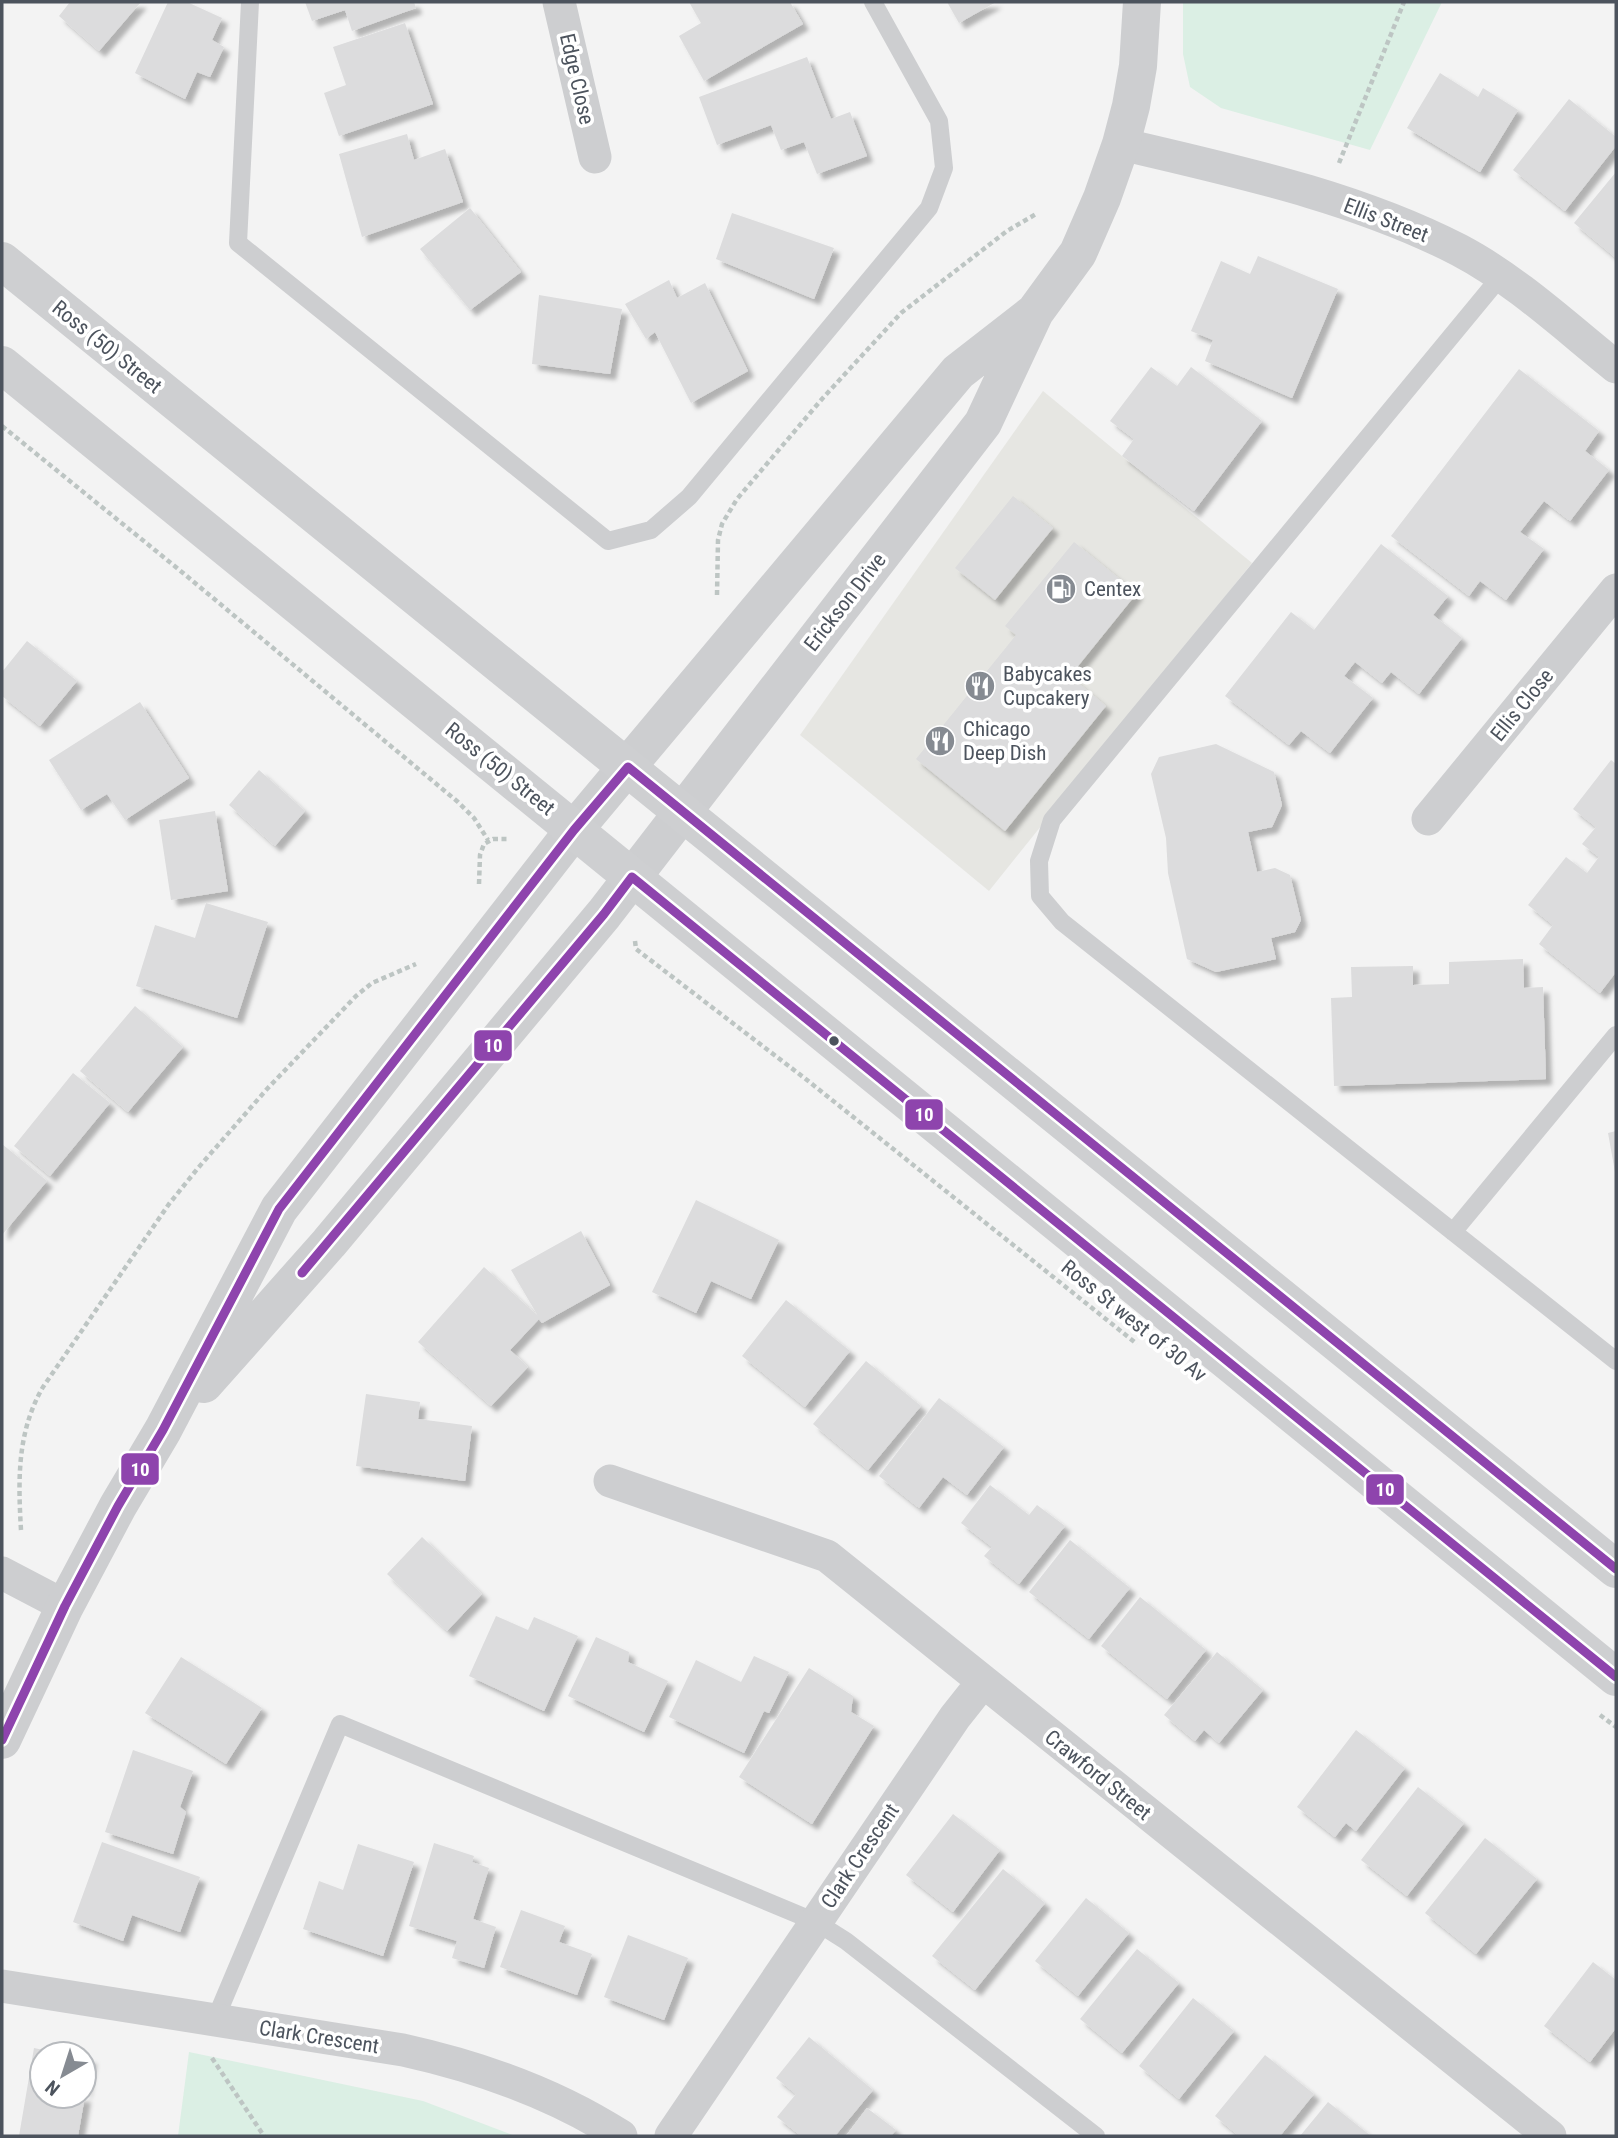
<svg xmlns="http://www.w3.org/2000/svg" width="1618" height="2138" font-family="'Roboto Condensed',sans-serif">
<defs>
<filter id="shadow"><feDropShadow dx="6" dy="6" stdDeviation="2" flood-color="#0004"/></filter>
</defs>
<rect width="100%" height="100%" fill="#f3f3f3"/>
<path fill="#e6e6e2" d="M 1043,391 L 1252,563 L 989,891 L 800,735 Z"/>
<path fill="#dbefe4" d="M 1183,2 L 1442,2 L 1370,150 L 1221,108 L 1190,87 L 1183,54 Z
M 189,2052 L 423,2101 L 515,2136 L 178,2136 Z"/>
<path fill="#dcdcdd" filter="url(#shadow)" d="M 70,2 L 141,2 L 99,51 L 59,16 Z
M 168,2 L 187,2 L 222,18 L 212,40 L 224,47 L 210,77 L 197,72 L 185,99 L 135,73 Z
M 305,2 L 414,2 L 416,8 L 352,31 L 345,10 L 312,21 Z
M 689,2 L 790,2 L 803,24 L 704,81 L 679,36 L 701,23 Z
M 947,2 L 996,2 L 959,23 Z
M 405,23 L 433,104 L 339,136 L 324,93 L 346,85 L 333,47 Z
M 807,57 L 831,119 L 850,112 L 867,156 L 817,174 L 804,142 L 781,150 L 771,125 L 717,145 L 699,97 Z
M 1440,73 L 1478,97 L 1483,88 L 1518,110 L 1480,172 L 1407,128 Z
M 1569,99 L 1616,137 L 1616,146 L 1565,211 L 1513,170 Z
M 407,134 L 414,160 L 445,149 L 463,202 L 362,237 L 339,154 Z
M 1616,172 L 1616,258 L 1574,223 Z
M 470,208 L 521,272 L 470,310 L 420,249 Z
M 732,213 L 834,248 L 814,299 L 716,259 Z
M 1258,256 L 1338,289 L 1292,398 L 1205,361 L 1213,340 L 1191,331 L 1221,261 L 1250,274 Z
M 669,280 L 677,298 L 705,283 L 748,371 L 691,403 L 655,332 L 646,339 L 625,304 Z
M 539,295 L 622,309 L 610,374 L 532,364 Z
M 1151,367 L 1177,386 L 1191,367 L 1262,421 L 1194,511 L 1122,456 L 1134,439 L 1110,421 Z
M 1519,369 L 1599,431 L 1585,451 L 1609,470 L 1570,521 L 1544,501 L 1520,532 L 1544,549 L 1506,600 L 1480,581 L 1469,596 L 1391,536 Z
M 1013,496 L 1053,528 L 995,600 L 955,568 Z
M 1074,542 L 1137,593 L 1070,676 L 1106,706 L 1005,831 L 916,759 L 1016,635 L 1005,626 Z
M 1381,544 L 1448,596 L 1433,615 L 1462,638 L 1419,694 L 1391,672 L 1382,683 L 1355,662 L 1344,676 L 1373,698 L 1330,753 L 1301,731 L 1289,745 L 1225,696 L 1291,612 L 1314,630 Z
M 27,641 L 77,681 L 40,726 L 2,696 L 2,672 Z
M 140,702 L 189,778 L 125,820 L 107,794 L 81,810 L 49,760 Z
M 1216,744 L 1274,772 L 1282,805 L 1272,827 L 1248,832 L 1257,872 L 1275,868 L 1290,875 L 1301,920 L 1295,932 L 1271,938 L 1276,959 L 1216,972 L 1187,959 L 1168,873 L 1166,838 L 1151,774 L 1159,757 Z
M 1611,760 L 1616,764 L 1616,972 L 1600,993 L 1539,944 L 1553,925 L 1528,905 L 1566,857 L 1587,873 L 1599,857 L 1582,844 L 1596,827 L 1573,809 Z
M 259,770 L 305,811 L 275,846 L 229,805 Z
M 215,811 L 228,891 L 171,900 L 159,820 Z
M 206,903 L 268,922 L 237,1018 L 136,986 L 155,925 L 195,938 Z
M 1523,959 L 1524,988 L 1543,987 L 1546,1079 L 1334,1086 L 1331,998 L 1352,997 L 1351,967 L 1413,966 L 1413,985 L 1449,984 L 1449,962 Z
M 135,1006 L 183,1047 L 128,1112 L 80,1071 Z
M 73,1073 L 110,1103 L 50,1176 L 14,1146 Z
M 1616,1131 L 1616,1172 L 1615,1172 L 1608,1133 Z
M 2,1144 L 47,1181 L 2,1235 Z
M 696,1200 L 779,1240 L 751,1299 L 711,1281 L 696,1313 L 652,1292 Z
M 581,1231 L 610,1285 L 542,1323 L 539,1319 L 510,1350 L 528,1367 L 491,1406 L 418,1342 L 484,1267 L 538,1316 L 511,1270 Z
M 786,1300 L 850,1351 L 805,1407 L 742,1356 Z
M 866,1361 L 921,1406 L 868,1470 L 813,1424 Z
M 366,1394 L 420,1402 L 418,1419 L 472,1426 L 465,1481 L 356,1466 Z
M 939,1398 L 1004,1447 L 967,1495 L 943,1477 L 919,1508 L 879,1476 Z
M 990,1485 L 1029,1515 L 1037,1505 L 1065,1526 L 1019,1584 L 984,1556 L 992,1547 L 961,1523 Z
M 422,1537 L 482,1594 L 447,1631 L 387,1574 Z
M 1070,1540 L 1130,1588 L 1089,1639 L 1029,1592 Z
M 1140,1597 L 1206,1650 L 1167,1699 L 1101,1646 Z
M 496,1616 L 528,1630 L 534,1617 L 578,1636 L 544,1711 L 469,1676 Z
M 596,1637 L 629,1652 L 628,1662 L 668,1681 L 644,1732 L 568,1696 Z
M 1217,1652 L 1263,1690 L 1219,1743 L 1204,1730 L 1195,1741 L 1164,1715 Z
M 754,1656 L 789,1672 L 769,1713 L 764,1711 L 744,1753 L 669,1717 L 696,1660 L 741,1682 Z
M 181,1657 L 262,1708 L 226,1764 L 145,1713 Z
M 809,1668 L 853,1696 L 851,1712 L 874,1726 L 812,1824 L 739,1777 Z
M 1356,1730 L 1405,1768 L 1356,1831 L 1346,1823 L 1335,1837 L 1297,1807 Z
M 133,1750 L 193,1771 L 180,1807 L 186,1812 L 173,1854 L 105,1832 Z
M 1418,1787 L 1464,1823 L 1407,1896 L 1361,1860 Z
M 953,1814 L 1000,1850 L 953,1912 L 906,1875 Z
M 1485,1838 L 1537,1879 L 1476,1954 L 1425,1913 Z
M 102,1842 L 200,1877 L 180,1932 L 132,1915 L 123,1941 L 73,1922 Z
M 434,1843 L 474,1856 L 472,1862 L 489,1868 L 473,1919 L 496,1927 L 484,1968 L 452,1958 L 457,1941 L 409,1926 Z
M 358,1844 L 414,1862 L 383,1956 L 303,1929 L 319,1881 L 343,1890 Z
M 1003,1869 L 1045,1903 L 975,1990 L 932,1956 Z
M 1086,1898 L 1129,1933 L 1078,1996 L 1035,1961 Z
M 521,1910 L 565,1926 L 559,1942 L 592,1954 L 577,1995 L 500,1967 Z
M 628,1935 L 688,1958 L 664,2020 L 604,1997 Z
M 1137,1949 L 1179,1983 L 1122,2053 L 1080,2019 Z
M 1593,1962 L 1616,1980 L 1616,2028 L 1590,2062 L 1544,2026 Z
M 1193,1998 L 1234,2031 L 1179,2099 L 1139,2066 Z
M 809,2037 L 873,2090 L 835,2136 L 801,2136 L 777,2117 L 796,2094 L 776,2078 Z
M 34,2048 L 58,2053 L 42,2054 L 42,2096 L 85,2096 L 78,2136 L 19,2136 Z
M 1265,2055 L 1314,2094 L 1280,2136 L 1239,2136 L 1215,2116 Z
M 84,2057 L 91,2058 L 85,2093 L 84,2092 Z
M 1328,2102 L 1371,2136 L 1300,2136 Z
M 867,2108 L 896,2130 L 891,2136 L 846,2136 Z"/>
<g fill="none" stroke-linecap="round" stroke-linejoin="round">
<path stroke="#bdc5c3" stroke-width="4.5" stroke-dasharray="5 3.5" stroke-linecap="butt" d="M 1339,163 L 1404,2
M 2,426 L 177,568 L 458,802 L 474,818 L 488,840
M 717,595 L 718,540 L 722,524 L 737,499 L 822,399 L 901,313 L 1007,231 L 1036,214
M 479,884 L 480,855 L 484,844 L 493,839 L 508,839
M 635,941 L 636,949 L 807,1080 L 1137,1344
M 21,1530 C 18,1479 17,1432 43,1387 L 169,1204 L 198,1168 L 267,1089 L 356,996 L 372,983 L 416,964
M 1600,1715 L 1616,1727
M 212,2058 L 264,2136"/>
<path stroke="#cdced0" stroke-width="18" d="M 250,2 L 238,243 L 608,541 L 651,530 L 689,497 L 929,208 L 944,168 L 939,121 L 873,2
M 1501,276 L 1052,820 L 1039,861 L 1040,896 L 1062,922 L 1616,1361
M 1453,1232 L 1616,1035
M 215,2020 L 340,1724 L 816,1922 L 846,1941 L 1096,2136"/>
<path stroke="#cdced0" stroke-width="33" d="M 559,2 L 595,157
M 1121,144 C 1235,171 1354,196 1459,250 C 1516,280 1566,327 1616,367
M 1428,819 L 1616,590
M 610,1481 L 827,1556 L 1550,2136
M 2,1573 L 65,1606
M 2,1986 L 403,2050 C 480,2067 554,2093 621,2136
M 671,2136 L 955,1717 L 982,1683"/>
<path stroke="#cdced0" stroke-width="38" d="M 204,1384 L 329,1243 L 604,914 L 983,423 L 1035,312 L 1078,253 L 1102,198 L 1121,144 L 1131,106 L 1138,66 L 1142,2
M 2,1740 L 65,1606 L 118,1506 L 163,1430 L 279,1209 L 574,830 L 958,372 L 1035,312"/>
<path stroke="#cecfd1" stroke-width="38" d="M 2,261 L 1616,1569
M 2,365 L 1616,1677"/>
<g stroke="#fff" stroke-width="14">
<path id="bus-1" d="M 302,1273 L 604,914 L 632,877 L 1616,1677
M 2,1740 L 65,1606 L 118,1506 L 163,1430 L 279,1209 L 574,830 L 628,767 L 1616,1569"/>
</g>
<use href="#bus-1" stroke="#8e44ad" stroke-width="9"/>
</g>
<defs>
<g id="fuel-disc" transform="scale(1.575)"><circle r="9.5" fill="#868b92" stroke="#fff"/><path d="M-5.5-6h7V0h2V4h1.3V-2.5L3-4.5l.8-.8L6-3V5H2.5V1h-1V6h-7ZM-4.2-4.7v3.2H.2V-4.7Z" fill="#fff"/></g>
<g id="restaurant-disc" transform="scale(1.575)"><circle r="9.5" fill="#868b92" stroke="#fff"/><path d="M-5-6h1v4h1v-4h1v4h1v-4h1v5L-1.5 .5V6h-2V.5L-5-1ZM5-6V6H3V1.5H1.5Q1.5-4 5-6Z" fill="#fff"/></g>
</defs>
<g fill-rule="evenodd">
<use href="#fuel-disc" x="1061" y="589"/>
<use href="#restaurant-disc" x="980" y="686"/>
<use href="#restaurant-disc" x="940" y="741"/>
</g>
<circle fill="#4c535d" stroke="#fff" stroke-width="2.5" cx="834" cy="1041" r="6"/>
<g text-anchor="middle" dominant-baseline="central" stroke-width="7" stroke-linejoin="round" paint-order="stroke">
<g font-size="21" fill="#4c535d" stroke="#fff">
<text transform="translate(577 79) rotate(77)">Edge Close</text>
<text transform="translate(1386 220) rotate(21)">Ellis Street</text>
<text transform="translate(107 347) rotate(39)">Ross (50) Street</text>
<text transform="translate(845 602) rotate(-52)">Erickson Drive</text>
<text transform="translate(1522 705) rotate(-51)">Ellis Close</text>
<text transform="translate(500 769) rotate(39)">Ross (50) Street</text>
<text transform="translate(1134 1321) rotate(39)">Ross St west of 30 Av</text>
<text transform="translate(1098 1775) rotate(39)">Crawford Street</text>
<text transform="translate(860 1856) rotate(-56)">Clark Crescent</text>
<text transform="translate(319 2037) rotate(9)">Clark Crescent</text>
</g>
<g font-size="21" fill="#4c535d" stroke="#fff" text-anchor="start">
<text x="1084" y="589">Centex</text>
<text x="1003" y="674">Babycakes<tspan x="1003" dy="24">Cupcakery</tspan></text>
<text x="963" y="729">Chicago<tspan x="963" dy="24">Deep Dish</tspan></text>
</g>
</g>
<g stroke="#fff" stroke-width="2.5">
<rect x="473" y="1029" width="40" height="33" rx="7" fill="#8e44ad"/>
<rect x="904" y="1098" width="40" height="33" rx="7" fill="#8e44ad"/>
<rect x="120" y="1452" width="40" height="34" rx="7" fill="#8e44ad"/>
<rect x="1365" y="1473" width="40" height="33" rx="7" fill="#8e44ad"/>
</g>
<g font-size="19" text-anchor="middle" font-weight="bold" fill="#fff">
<text x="493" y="1052">10</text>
<text x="924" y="1121">10</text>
<text x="140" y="1476">10</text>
<text x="1385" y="1496">10</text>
</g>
<rect width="1618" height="2138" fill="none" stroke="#4c535d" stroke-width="7"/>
<g transform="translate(63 2075) rotate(219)"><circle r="33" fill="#ffffff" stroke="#b7babe" stroke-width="2"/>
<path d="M0-5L12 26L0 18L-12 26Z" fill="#868b92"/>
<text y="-10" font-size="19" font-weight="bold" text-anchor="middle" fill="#4c535d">N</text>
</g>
</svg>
